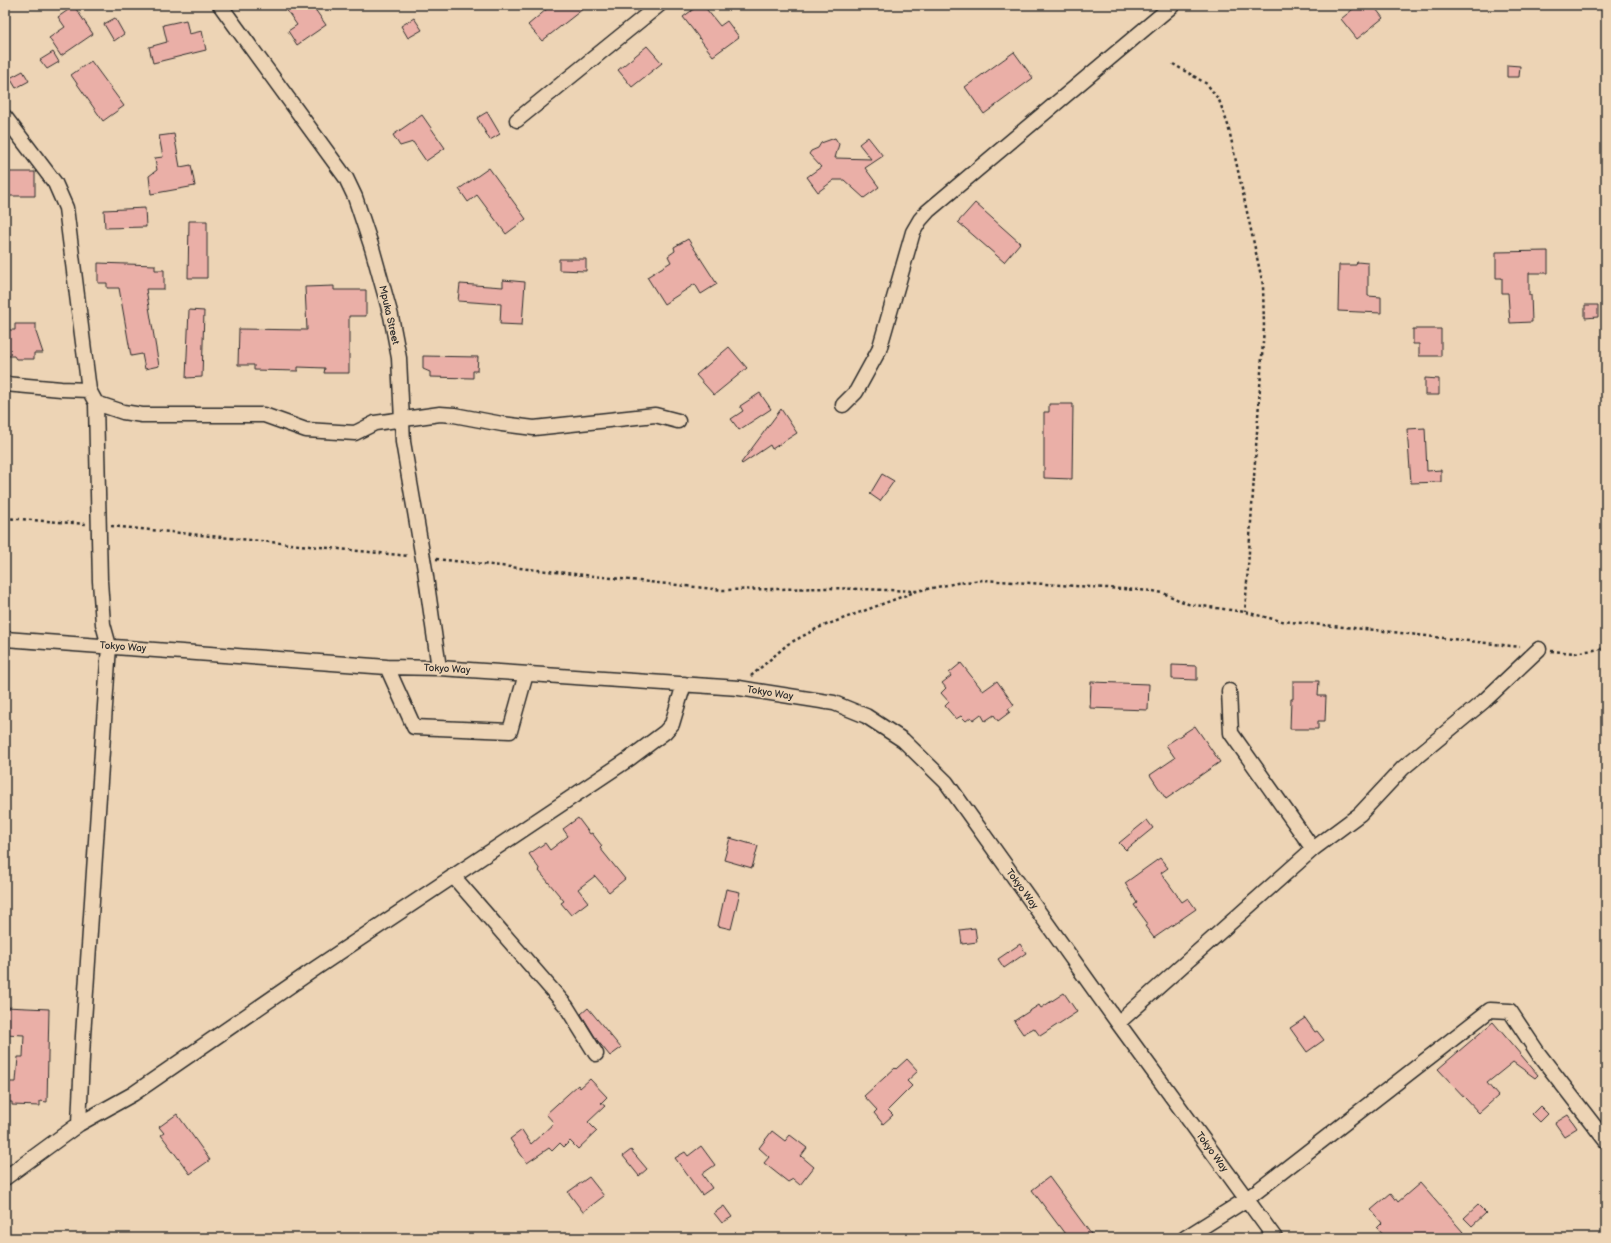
<svg xmlns="http://www.w3.org/2000/svg" width="1611" height="1243" font-family="'Balsamiq Sans',sans-serif">
<rect width="100%" height="100%" fill="#edd4b5"/>
<filter id="ink" filterUnits="userSpaceOnUse"><feTurbulence type="fractalNoise" baseFrequency=".025" numOctaves="2"/><feDisplacementMap in="SourceGraphic" scale="8" xChannelSelector="R" yChannelSelector="G"/><feConvolveMatrix kernelMatrix="1 2 1 2 8 2 1 2 1" color-interpolation-filters="sRGB"/></filter>
<g filter="url(#ink)">
<path fill="#eaafa7" stroke="#2b2b2b" d="M 283,5 L 312,5 L 326,25 L 297,45 L 288,31 L 297,25 Z
M 544,5 L 588,5 L 542,41 L 528,25 L 547,9 Z
M 699,5 L 703,5 L 720,26 L 727,21 L 739,37 L 713,56 L 683,17 Z
M 1358,5 L 1373,5 L 1383,18 L 1357,39 L 1341,19 Z
M 74,6 L 93,34 L 61,56 L 49,38 L 65,27 L 58,17 Z
M 115,18 L 124,34 L 114,41 L 104,24 Z
M 414,18 L 422,30 L 408,38 L 401,26 Z
M 186,20 L 189,34 L 202,31 L 206,50 L 153,63 L 149,47 L 167,42 L 163,25 Z
M 647,46 L 662,63 L 632,87 L 618,70 Z
M 53,52 L 59,62 L 47,69 L 40,60 Z
M 1014,52 L 1033,78 L 984,114 L 965,87 Z
M 91,61 L 124,106 L 103,121 L 71,75 Z
M 1507,65 L 1520,66 L 1519,77 L 1507,77 Z
M 23,71 L 29,81 L 16,88 L 10,78 Z
M 487,112 L 500,134 L 490,140 L 477,118 Z
M 422,115 L 445,148 L 426,161 L 413,142 L 400,146 L 393,135 Z
M 174,134 L 180,167 L 191,165 L 195,186 L 151,194 L 149,176 L 157,170 L 155,158 L 163,157 L 159,136 Z
M 868,137 L 883,156 L 865,168 L 879,187 L 864,198 L 844,180 L 834,180 L 818,192 L 807,177 L 821,167 L 809,154 L 811,151 L 818,148 L 821,143 L 835,138 L 839,144 L 835,158 L 871,159 L 859,144 Z
M 489,168 L 526,219 L 506,234 L 477,195 L 468,202 L 459,189 Z
M 5,172 L 35,172 L 35,196 L 5,196 Z
M 975,203 L 1020,243 L 1004,262 L 958,222 Z
M 145,208 L 146,227 L 105,228 L 104,210 Z
M 189,221 L 207,221 L 207,278 L 188,278 Z
M 688,239 L 717,284 L 701,294 L 695,284 L 664,304 L 647,277 L 671,262 L 668,256 L 675,251 L 674,247 Z
M 1548,251 L 1548,273 L 1529,273 L 1529,295 L 1531,295 L 1532,322 L 1510,323 L 1508,293 L 1502,293 L 1502,278 L 1496,278 L 1496,252 Z
M 559,259 L 586,259 L 586,271 L 559,270 Z
M 1357,262 L 1368,263 L 1368,296 L 1381,297 L 1381,313 L 1338,311 L 1339,265 L 1356,265 Z
M 98,263 L 155,265 L 155,270 L 164,270 L 164,289 L 146,289 L 159,366 L 145,369 L 142,354 L 131,356 L 119,288 L 107,288 L 107,283 L 98,283 Z
M 503,280 L 525,282 L 522,325 L 500,324 L 501,304 L 458,301 L 460,284 L 503,287 Z
M 334,286 L 334,290 L 366,290 L 366,316 L 349,316 L 349,373 L 324,373 L 325,368 L 298,367 L 298,371 L 254,370 L 254,365 L 238,365 L 239,329 L 307,330 L 305,287 Z
M 1585,305 L 1598,305 L 1598,317 L 1585,318 Z
M 189,310 L 204,311 L 202,377 L 186,378 Z
M 15,324 L 36,324 L 36,332 L 43,353 L 34,353 L 34,359 L 16,359 L 14,356 L 6,356 L 5,330 L 15,330 Z
M 1413,329 L 1441,329 L 1441,356 L 1419,356 L 1419,344 L 1413,344 Z
M 729,347 L 747,368 L 714,395 L 696,375 Z
M 423,356 L 478,357 L 477,371 L 473,371 L 473,378 L 430,377 L 430,372 L 423,369 Z
M 1425,378 L 1439,379 L 1439,395 L 1425,395 Z
M 760,393 L 771,409 L 739,430 L 731,419 L 743,411 L 740,406 Z
M 1049,404 L 1073,404 L 1072,479 L 1044,478 L 1044,412 L 1049,412 Z
M 781,409 L 797,433 L 772,449 L 770,445 L 742,464 L 741,463 Z
M 1425,428 L 1427,471 L 1441,470 L 1441,482 L 1411,483 L 1407,429 Z
M 882,474 L 894,481 L 880,501 L 870,494 Z
M 961,663 L 983,691 L 997,681 L 1014,705 L 1008,709 L 1010,712 L 998,721 L 994,715 L 985,721 L 981,714 L 973,720 L 971,717 L 966,721 L 961,716 L 956,719 L 945,706 L 949,702 L 941,693 L 946,688 L 942,683 L 951,676 L 949,673 Z
M 1172,665 L 1197,666 L 1197,680 L 1172,679 Z
M 1293,681 L 1319,681 L 1318,696 L 1326,696 L 1325,721 L 1318,721 L 1318,729 L 1290,729 L 1291,699 L 1293,699 Z
M 1091,682 L 1149,684 L 1148,710 L 1090,708 Z
M 1195,726 L 1220,762 L 1166,799 L 1150,775 L 1175,758 L 1166,745 Z
M 578,818 L 590,834 L 592,833 L 602,846 L 600,848 L 625,879 L 609,892 L 595,876 L 578,889 L 588,902 L 571,915 L 561,903 L 564,901 L 539,871 L 540,870 L 529,854 L 545,843 L 550,850 L 568,836 L 563,829 Z
M 1147,820 L 1153,828 L 1126,850 L 1119,843 Z
M 730,838 L 758,846 L 752,868 L 724,860 Z
M 1160,858 L 1168,868 L 1161,873 L 1182,902 L 1188,898 L 1196,909 L 1154,938 L 1145,926 L 1148,924 L 1134,905 L 1137,903 L 1125,883 Z
M 726,889 L 740,892 L 731,929 L 718,926 Z
M 975,928 L 977,942 L 962,944 L 960,930 Z
M 1020,944 L 1026,953 L 1004,968 L 998,959 Z
M 1064,993 L 1077,1012 L 1040,1036 L 1034,1028 L 1023,1034 L 1014,1021 L 1039,1005 L 1041,1008 Z
M 5,1007 L 49,1009 L 47,1102 L 40,1101 L 40,1106 L 12,1105 L 12,1102 L 6,1102 L 7,1082 L 16,1082 L 18,1057 L 23,1057 L 24,1035 L 5,1034 Z
M 588,1008 L 621,1048 L 610,1056 L 597,1040 L 581,1014 Z
M 1305,1018 L 1315,1032 L 1317,1031 L 1324,1040 L 1307,1052 L 1290,1028 Z
M 1493,1022 L 1538,1075 L 1535,1078 L 1513,1062 L 1487,1083 L 1498,1096 L 1479,1113 L 1438,1069 Z
M 907,1059 L 918,1071 L 907,1081 L 912,1086 L 888,1110 L 893,1115 L 883,1124 L 874,1113 L 877,1110 L 864,1096 L 895,1068 L 896,1069 Z
M 590,1079 L 607,1097 L 601,1103 L 605,1106 L 588,1122 L 597,1131 L 578,1149 L 570,1141 L 564,1147 L 560,1143 L 552,1151 L 549,1148 L 527,1163 L 510,1139 L 522,1130 L 531,1144 L 554,1123 L 546,1114 L 578,1085 L 580,1088 Z
M 1540,1106 L 1548,1114 L 1540,1122 L 1532,1114 Z
M 177,1114 L 210,1160 L 190,1174 L 161,1135 L 164,1133 L 159,1127 Z
M 1568,1115 L 1577,1128 L 1564,1136 L 1555,1123 Z
M 772,1131 L 785,1141 L 790,1135 L 807,1148 L 801,1156 L 814,1167 L 800,1185 L 793,1179 L 788,1182 L 764,1163 L 769,1157 L 759,1148 Z
M 701,1146 L 715,1165 L 702,1174 L 712,1188 L 702,1195 L 675,1158 L 685,1152 L 688,1156 Z
M 631,1150 L 647,1169 L 639,1176 L 623,1156 Z
M 589,1177 L 604,1196 L 583,1212 L 568,1192 Z
M 1049,1177 L 1094,1238 L 1068,1238 L 1032,1190 Z
M 1420,1183 L 1463,1232 L 1456,1238 L 1386,1238 L 1377,1228 L 1382,1223 L 1371,1210 L 1391,1193 L 1398,1202 Z
M 1478,1205 L 1486,1213 L 1472,1226 L 1464,1218 Z
M 724,1206 L 732,1217 L 722,1223 L 714,1213 Z"/>
<g fill="none" stroke-linecap="round" stroke-linejoin="round">
<g stroke="#2b2b2b" stroke-width="17">
<path id="minor" d="M 220,5 L 346,178 L 355,197 L 372,248 L 391,316 L 399,358 L 403,442 L 425,570 L 439,668
M 5,117 L 55,183 L 66,208 L 89,390 L 96,403 L 100,581 L 103,624 L 109,646 L 83,1036 L 79,1124 L 5,1178
M 517,120 L 659,5
M 5,384 L 61,389 L 89,390
M 96,403 L 123,412 L 142,415 L 264,415 L 306,430 L 355,433 L 375,423 L 440,414 L 454,415 L 502,424 L 534,428 L 655,415 L 678,421
M 843,405 L 856,392 L 879,350 L 913,232 L 920,220 L 928,211 L 1173,5
M 5,639 L 387,667 L 439,668 L 739,688 L 834,703 L 866,716 L 903,740 L 946,782 L 1118,1023 L 1275,1238
M 387,667 L 414,727 L 510,731 L 526,674
M 1229,691 L 1231,733 L 1313,849
M 453,876 L 566,1006 L 596,1054
M 1118,1023 L 1313,849 L 1360,814 L 1403,768 L 1484,701 L 1539,649
M 79,1124 L 133,1094 L 316,968 L 629,759 L 665,732 L 672,724 L 684,684
M 1185,1238 L 1247,1199 L 1490,1010 L 1510,1011 L 1538,1053 L 1606,1141"/>
</g>
<path stroke="#2b2b2b" stroke-width="2.5" stroke-dasharray="3 3" stroke-linecap="butt" d="M 1173,64 L 1207,84 L 1219,100 L 1228,125 L 1263,285 L 1264,327 L 1245,612
M 5,518 L 86,524
M 111,526 L 409,556
M 436,559 L 723,590 L 829,588 L 917,591
M 1551,651 L 1575,653 L 1606,648
M 751,676 L 788,644 L 818,628 L 917,591 L 957,583 L 983,580 L 1153,591 L 1163,593 L 1188,604 L 1245,612 L 1281,621 L 1375,630 L 1520,647"/>
<use href="#minor" stroke="#edd4b5" stroke-width="14"/>
</g>
</g>
<g text-anchor="middle" dominant-baseline="central" stroke-width="3" stroke-linejoin="round" paint-order="stroke">
<g font-size="10" fill="#2b2b2b" stroke="#edd4b5">
<text transform="translate(389 315) rotate(77)">Mpuka Street</text>
<text transform="translate(123 647) rotate(4)">Tokyo Way</text>
<text transform="translate(447 669) rotate(3)">Tokyo Way</text>
<text transform="translate(770 693) rotate(9)">Tokyo Way</text>
<text transform="translate(1022 889) rotate(54)">Tokyo Way</text>
<text transform="translate(1212 1152) rotate(54)">Tokyo Way</text>
</g>
</g>
<rect width="1611" height="1243" fill="none" stroke="#edd4b5" stroke-width="20"/>
<rect x="10" y="10" width="1591" height="1223" fill="none" stroke="#2b2b2b" stroke-width="1.5" filter="url(#ink)"/>
</svg>
